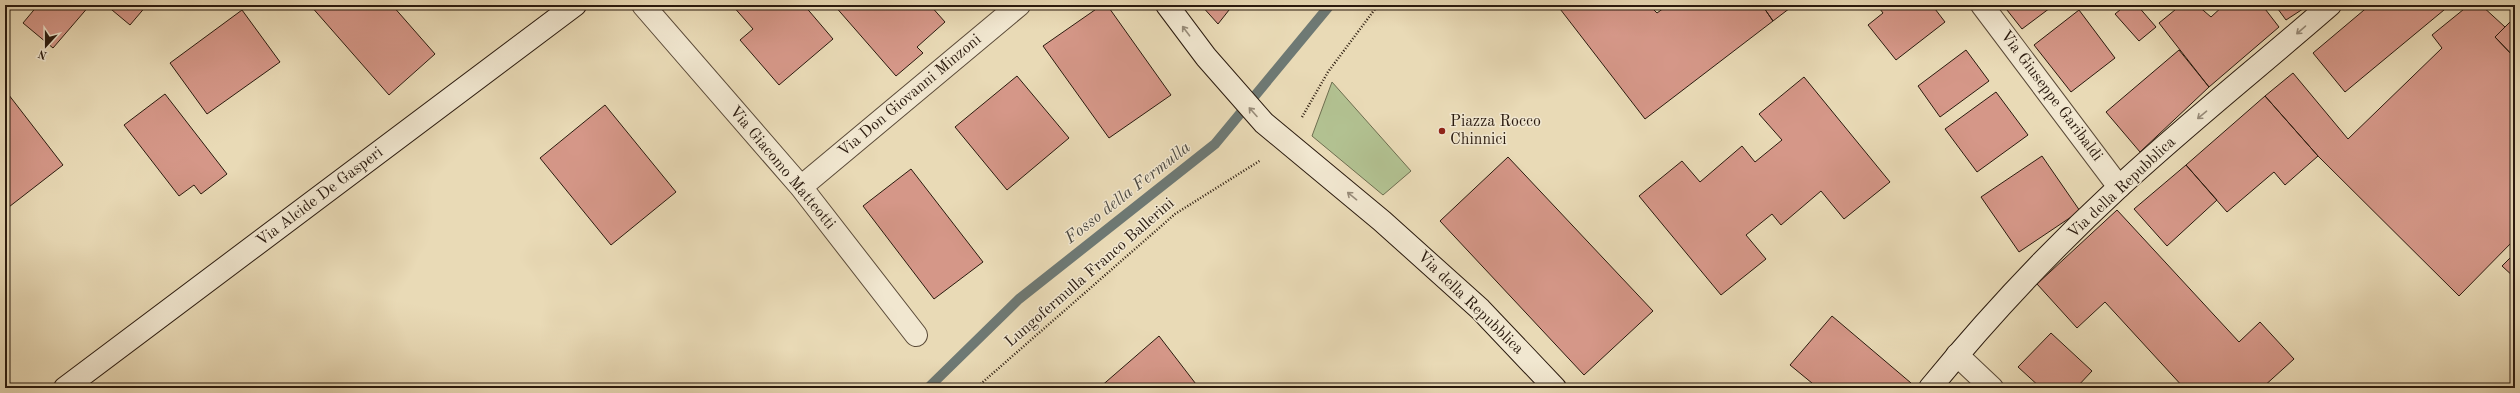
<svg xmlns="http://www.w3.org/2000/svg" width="2520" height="393" font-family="'Old Standard TT',serif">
<rect width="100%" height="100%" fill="#e9dab6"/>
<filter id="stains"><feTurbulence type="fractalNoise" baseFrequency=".005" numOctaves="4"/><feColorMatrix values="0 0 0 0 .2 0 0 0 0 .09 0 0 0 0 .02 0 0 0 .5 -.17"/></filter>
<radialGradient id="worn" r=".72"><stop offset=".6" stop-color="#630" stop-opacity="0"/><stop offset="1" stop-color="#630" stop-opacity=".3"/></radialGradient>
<path fill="#b2c191" stroke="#6e6e50" d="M 1332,82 L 1411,171 L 1383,195 L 1312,136 Z"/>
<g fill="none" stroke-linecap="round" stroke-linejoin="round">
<path stroke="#6e7974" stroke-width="10" d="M 928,388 L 1019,299 L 1215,144 L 1330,5"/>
</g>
<path fill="#d59788" stroke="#2a1a0e" d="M 38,5 L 90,5 L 53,48 L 23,23 Z
M 106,5 L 147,5 L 130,25 Z
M 310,5 L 392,5 L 435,54 L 389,95 Z
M 732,5 L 804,5 L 833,39 L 779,85 L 740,40 L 753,29 Z
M 834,5 L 930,5 L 945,22 L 917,47 L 923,53 L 896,76 Z
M 1102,5 L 1107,5 L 1171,95 L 1109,138 L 1043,46 Z
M 1201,5 L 1233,5 L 1218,24 Z
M 1557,5 L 1649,5 L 1657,13 L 1668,5 L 1762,5 L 1773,21 L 1645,119 Z
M 1762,5 L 1794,5 L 1773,21 Z
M 1877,5 L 1932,5 L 1945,22 L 1896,60 L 1868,25 L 1883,13 Z
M 2003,5 L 2054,5 L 2022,29 Z
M 2126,5 L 2137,5 L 2156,27 L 2139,41 L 2115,14 Z
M 2181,5 L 2197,5 L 2211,17 L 2224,5 L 2262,5 L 2279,27 L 2209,87 L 2159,23 Z
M 2275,5 L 2309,5 L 2286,20 Z
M 2370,5 L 2450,5 L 2345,92 L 2313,53 Z
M 2469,5 L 2481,5 L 2505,27 L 2495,37 L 2515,58 L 2515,163 L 2510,168 L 2515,173 L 2515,239 L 2459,296 L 2318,156 L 2265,96 L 2293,73 L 2348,139 L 2442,48 L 2432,35 Z
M 2505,5 L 2515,5 L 2515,15 Z
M 242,10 L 280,62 L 207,114 L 170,63 Z
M 2079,10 L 2115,58 L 2071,92 L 2034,45 Z
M 2515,17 L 2515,58 L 2495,37 Z
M 1966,50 L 1989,81 L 1940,117 L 1918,86 Z
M 2179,50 L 2209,87 L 2140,152 L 2106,112 Z
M 1017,76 L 1069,138 L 1007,190 L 955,127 Z
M 1804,77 L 1890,182 L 1844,219 L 1821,191 L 1781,225 L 1772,214 L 1746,235 L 1766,259 L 1721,295 L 1639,196 L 1682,161 L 1700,182 L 1742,146 L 1755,162 L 1782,140 L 1759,114 Z
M 5,90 L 63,165 L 5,210 Z
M 1996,92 L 2028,135 L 1977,172 L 1945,129 Z
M 165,94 L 227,174 L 201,194 L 194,185 L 179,196 L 124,125 Z
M 2265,96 L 2318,156 L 2285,185 L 2274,172 L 2227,212 L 2186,165 Z
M 605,105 L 676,192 L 611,245 L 540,158 Z
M 2042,156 L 2080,211 L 2019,252 L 1981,197 Z
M 1508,157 L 1653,311 L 1584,375 L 1440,221 Z
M 2186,165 L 2217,200 L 2167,246 L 2134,209 Z
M 911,169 L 983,262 L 934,299 L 863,206 Z
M 2117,210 L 2239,342 L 2260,322 L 2294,359 L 2262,388 L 2184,388 L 2105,302 L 2077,328 L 2037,284 Z
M 2515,253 L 2515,278 L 2502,266 Z
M 1832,316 L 1911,383 L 1906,388 L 1818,388 L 1790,365 Z
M 2051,333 L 2092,371 L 2076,388 L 2041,388 L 2018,367 Z
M 1159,336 L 1199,388 L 1099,388 Z"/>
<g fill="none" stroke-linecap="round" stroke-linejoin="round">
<g stroke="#5a4a38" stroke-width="24">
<path id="street" d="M 643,5 L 801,187 L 916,335
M 1982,5 L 2119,187
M 801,187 L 1019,5
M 1957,355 L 1992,388"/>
</g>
<g stroke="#2a1a0e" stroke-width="24">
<path id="secondary" d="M 1167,5 L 1206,57 L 1264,123 L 1382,221 L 1480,309 L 1555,388
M 65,388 L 575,5
M 1930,388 C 1988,317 2052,249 2119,187 C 2187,124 2260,66 2330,5"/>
</g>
<path stroke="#2a1a0e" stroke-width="2.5" stroke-dasharray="1 2" stroke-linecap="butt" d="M 1302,117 L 1328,72 L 1378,5
M 976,388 L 1175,214 L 1261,160"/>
<use href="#street" stroke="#f1e7d0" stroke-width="22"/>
<use href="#secondary" stroke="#f1e7d0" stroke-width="22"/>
</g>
<defs><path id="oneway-shaft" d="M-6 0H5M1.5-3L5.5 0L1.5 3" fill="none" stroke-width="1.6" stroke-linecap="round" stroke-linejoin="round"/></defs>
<g stroke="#978b79">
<use href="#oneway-shaft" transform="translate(2301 30) rotate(139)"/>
<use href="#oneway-shaft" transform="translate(1186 31) rotate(-127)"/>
<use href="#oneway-shaft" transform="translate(1253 112) rotate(-132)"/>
<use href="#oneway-shaft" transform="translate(2202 115) rotate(140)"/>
<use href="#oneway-shaft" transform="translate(1352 196) rotate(-141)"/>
</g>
<circle fill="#8f2418" stroke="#f1e7d0" stroke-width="1.5" cx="1442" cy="131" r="4"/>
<g text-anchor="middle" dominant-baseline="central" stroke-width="3" stroke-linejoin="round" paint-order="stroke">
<g font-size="16" fill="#2a1a0e" stroke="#f1e7d0">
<text transform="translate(910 96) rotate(-40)">Via Don Giovanni Minzoni</text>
<text transform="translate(2051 96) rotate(53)">Via Giuseppe Garibaldi</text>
<text transform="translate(782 168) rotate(50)">Via Giacomo Matteotti</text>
<text transform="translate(2122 188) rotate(-43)">Via della Repubblica</text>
<text transform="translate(320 197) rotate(-37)">Via Alcide De Gasperi</text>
<text transform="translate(1090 273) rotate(-41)">Lungofermulla Franco Ballerini</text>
<text transform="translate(1470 303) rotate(44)">Via della Repubblica</text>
</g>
<g font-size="16" fill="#2a1a0e" stroke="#f1e7d0" text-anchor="start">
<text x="1450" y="122">Piazza Rocco<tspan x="1450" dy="18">Chinnici</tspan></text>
</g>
<g font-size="17" font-style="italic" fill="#4c4941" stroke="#f1e7d0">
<text transform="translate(1128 193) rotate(-38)">Fosso della Fermulla</text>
</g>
</g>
<rect width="2520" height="393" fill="none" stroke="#e9dab6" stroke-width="20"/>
<rect x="6" y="6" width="2508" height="381" fill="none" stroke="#2a1a0e" stroke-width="2"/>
<rect x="10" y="10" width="2500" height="373" fill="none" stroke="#2a1a0e"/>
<g transform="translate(46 46) rotate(201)" stroke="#f1e7d0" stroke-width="3" paint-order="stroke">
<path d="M0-3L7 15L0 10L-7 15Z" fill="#2a1a0e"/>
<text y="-6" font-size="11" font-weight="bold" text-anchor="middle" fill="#2a1a0e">N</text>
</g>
<rect width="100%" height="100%" filter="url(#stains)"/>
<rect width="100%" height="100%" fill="url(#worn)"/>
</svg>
